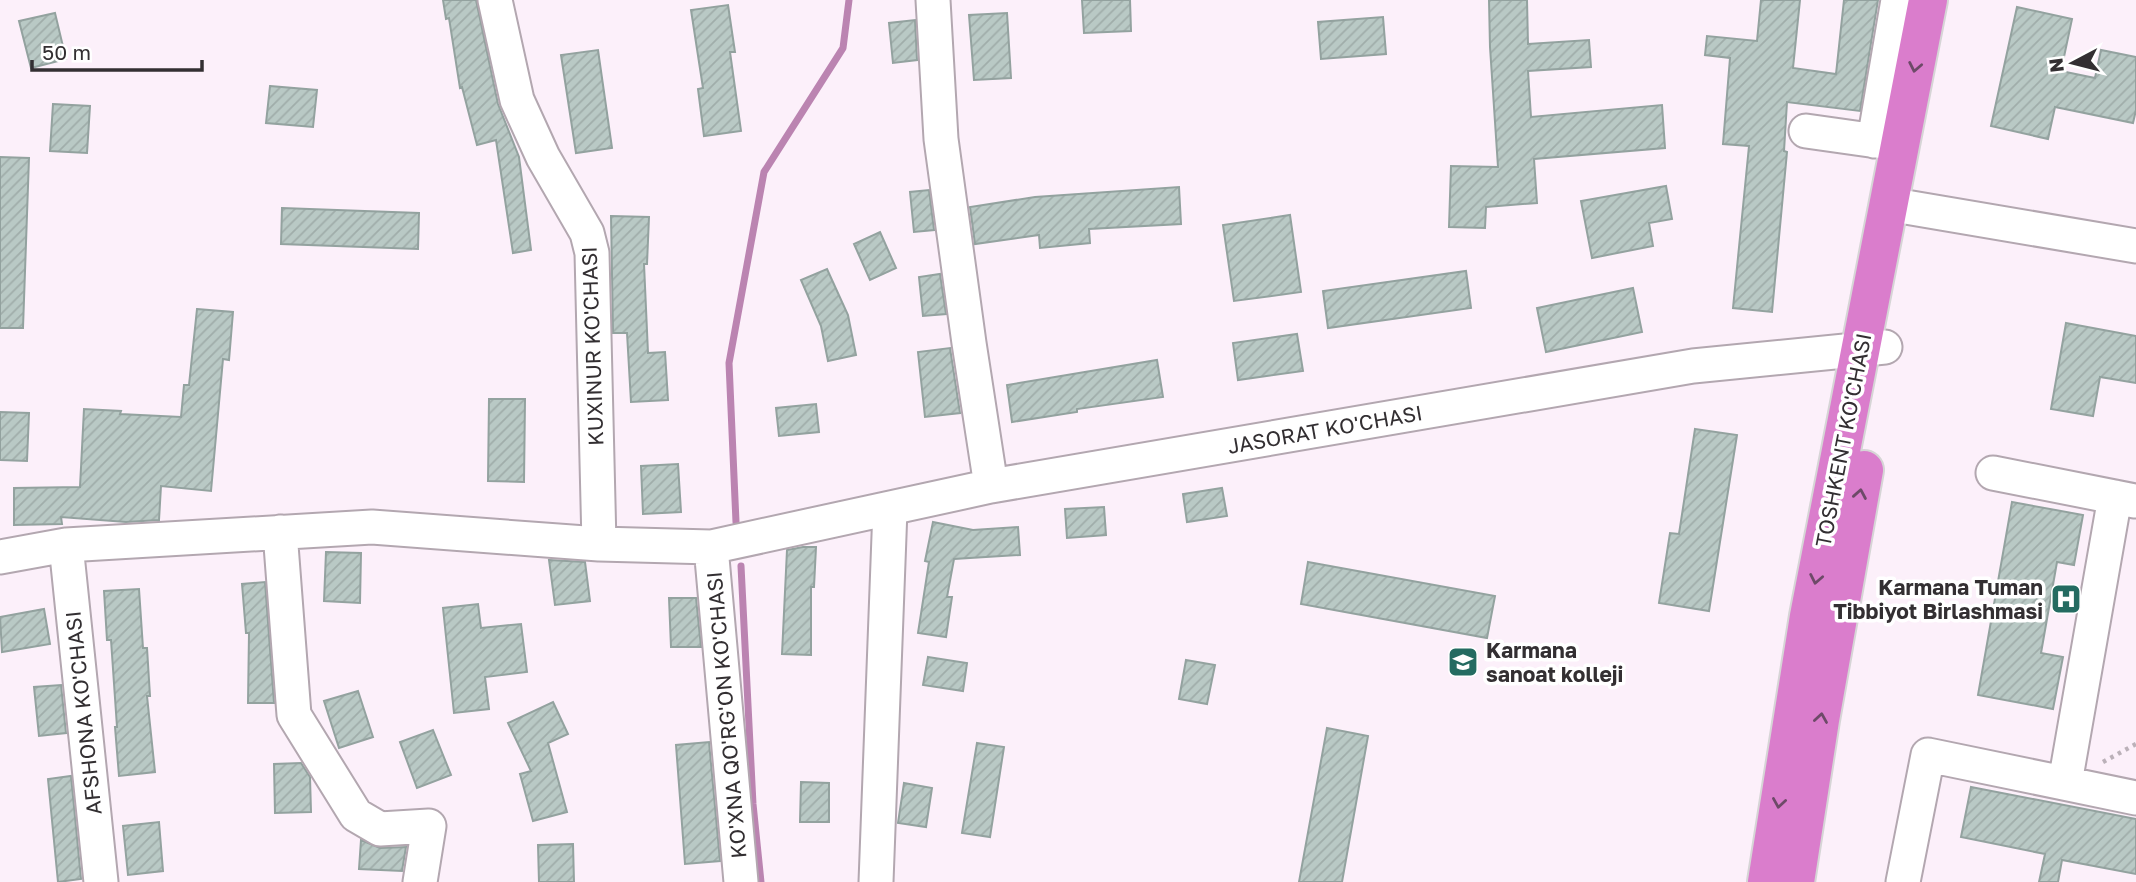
<svg xmlns="http://www.w3.org/2000/svg" width="2136" height="882" font-family="'Golos Text',sans-serif">
<defs>
<pattern id="building-hatch" width="6" height="6" patternUnits="userSpaceOnUse" patternTransform="scale(1.75)"><rect width="6" height="6" fill="#b9c9c5"/><path d="M-1 1l2-2M0 6l6-6M5 7l2-2" fill="none" stroke="#a0adaa"/></pattern>
</defs>
<rect width="100%" height="100%" fill="#fcf0fa"/>
<g fill="none" stroke-linecap="round" stroke-linejoin="round">
<path stroke="#bb84b1" stroke-width="7" d="M 736,522 L 729,363 L 764,172 L 843,48 L 849,0
M 741,566 L 753,804 L 761,882"/>
</g>
<path fill="url(#building-hatch)" stroke="#93a29f" stroke-width="2" d="M 443,0 L 476,0 L 498,104 L 519,157 L 531,250 L 513,253 L 496,140 L 477,145 L 462,87 L 460,88 L 449,18 L 446,19 Z
M 1082,0 L 1130,0 L 1131,31 L 1084,33 Z
M 1489,0 L 1527,0 L 1528,44 L 1589,40 L 1591,67 L 1528,71 L 1531,117 L 1662,105 L 1665,148 L 1534,159 L 1537,203 L 1486,207 L 1485,228 L 1449,227 L 1451,166 L 1498,167 L 1490,47 Z
M 1761,0 L 1800,0 L 1793,68 L 1836,74 L 1844,0 L 1878,0 L 1860,111 L 1787,102 L 1784,151 L 1787,152 L 1772,312 L 1733,308 L 1749,146 L 1723,144 L 1730,58 L 1705,55 L 1707,36 L 1757,41 Z
M 728,5 L 735,52 L 730,52 L 741,131 L 704,136 L 698,89 L 703,88 L 691,10 Z
M 2017,7 L 2072,19 L 2061,71 L 2095,78 L 2101,50 L 2136,57 L 2136,110 L 2133,123 L 2055,107 L 2048,139 L 1991,126 Z
M 55,13 L 66,59 L 31,68 L 19,21 Z
M 1007,13 L 1011,78 L 974,80 L 969,15 Z
M 1383,17 L 1386,54 L 1321,59 L 1318,22 Z
M 915,20 L 917,60 L 893,63 L 889,23 Z
M 598,50 L 612,148 L 576,153 L 561,55 Z
M 270,86 L 317,90 L 313,127 L 266,123 Z
M 53,104 L 90,106 L 87,153 L 50,151 Z
M 0,157 L 29,158 L 23,328 L 0,328 Z
M 1666,186 L 1672,219 L 1649,223 L 1653,246 L 1592,258 L 1581,201 Z
M 1179,187 L 1181,224 L 1089,229 L 1090,243 L 1040,248 L 1039,235 L 975,244 L 970,207 L 1035,197 Z
M 929,190 L 934,230 L 914,232 L 910,192 Z
M 282,208 L 419,213 L 418,249 L 281,244 Z
M 1290,215 L 1301,292 L 1234,301 L 1223,225 Z
M 611,216 L 649,217 L 647,264 L 644,264 L 648,353 L 665,352 L 668,400 L 631,402 L 627,333 L 613,333 Z
M 880,232 L 896,268 L 870,280 L 854,244 Z
M 827,269 L 848,315 L 856,355 L 828,361 L 821,326 L 801,280 Z
M 1466,271 L 1471,308 L 1328,328 L 1323,291 Z
M 940,274 L 946,314 L 923,316 L 919,277 Z
M 1633,288 L 1642,332 L 1546,352 L 1537,308 Z
M 197,309 L 233,312 L 229,360 L 223,359 L 211,491 L 161,486 L 159,520 L 126,522 L 61,517 L 62,524 L 14,525 L 14,488 L 80,487 L 84,409 L 121,411 L 120,414 L 181,417 L 184,385 L 189,385 Z
M 2066,323 L 2136,336 L 2136,383 L 2100,377 L 2093,416 L 2051,409 Z
M 1297,334 L 1303,371 L 1238,380 L 1233,343 Z
M 950,348 L 960,413 L 925,417 L 918,352 Z
M 1157,360 L 1163,397 L 1077,409 L 1077,412 L 1012,422 L 1007,385 Z
M 489,399 L 525,399 L 524,482 L 488,481 Z
M 816,404 L 819,432 L 779,436 L 776,408 Z
M 0,412 L 29,413 L 27,461 L 0,460 Z
M 1695,429 L 1737,435 L 1709,611 L 1659,603 L 1670,533 L 1679,534 Z
M 678,464 L 681,512 L 643,514 L 641,466 Z
M 1222,488 L 1227,516 L 1187,522 L 1183,494 Z
M 2012,502 L 2083,515 L 2074,565 L 2057,562 L 2041,653 L 2063,657 L 2053,709 L 1978,695 Z
M 1104,507 L 1106,535 L 1067,538 L 1065,509 Z
M 933,522 L 973,530 L 1018,527 L 1020,555 L 954,559 L 947,597 L 952,597 L 946,637 L 918,633 L 929,562 L 925,561 Z
M 803,547 L 816,547 L 814,587 L 811,587 L 811,655 L 782,654 L 787,550 Z
M 326,552 L 361,553 L 360,603 L 324,601 Z
M 549,560 L 585,562 L 590,601 L 555,605 Z
M 1308,562 L 1495,596 L 1487,638 L 1301,604 Z
M 265,582 L 274,703 L 248,703 L 249,633 L 246,633 L 242,584 Z
M 139,589 L 143,648 L 147,648 L 150,696 L 147,696 L 155,772 L 119,776 L 115,727 L 117,727 L 111,640 L 107,640 L 104,591 Z
M 669,598 L 696,598 L 701,647 L 671,647 Z
M 478,604 L 481,628 L 521,624 L 527,672 L 485,677 L 489,709 L 454,713 L 443,608 Z
M 44,609 L 50,644 L 2,652 L 0,617 Z
M 928,657 L 967,663 L 963,691 L 923,685 Z
M 1186,660 L 1215,665 L 1207,704 L 1179,699 Z
M 61,685 L 66,733 L 39,736 L 34,687 Z
M 358,691 L 373,737 L 339,748 L 324,701 Z
M 553,702 L 568,734 L 548,743 L 567,812 L 533,821 L 520,774 L 531,771 L 508,723 Z
M 1327,728 L 1368,736 L 1342,882 L 1299,882 Z
M 433,730 L 451,775 L 417,788 L 400,742 Z
M 709,742 L 720,861 L 685,864 L 676,745 Z
M 977,743 L 1004,747 L 990,837 L 962,833 Z
M 301,763 L 310,777 L 311,812 L 275,813 L 274,764 Z
M 71,776 L 81,879 L 58,882 L 48,779 Z
M 801,782 L 829,783 L 829,822 L 800,822 Z
M 904,783 L 932,788 L 926,827 L 898,823 Z
M 1971,787 L 2136,819 L 2136,874 L 2062,860 L 2058,882 L 2039,882 L 2045,854 L 1961,837 Z
M 159,822 L 163,871 L 128,875 L 123,826 Z
M 361,840 L 380,848 L 406,847 L 402,871 L 359,869 Z
M 573,844 L 574,882 L 539,882 L 538,845 Z"/>
<g fill="none" stroke-linecap="round" stroke-linejoin="round">
<g stroke="#b3a7b0" stroke-width="37">
<path id="minor" d="M 495,0 L 517,100 L 543,157 L 587,233 L 592,253 L 599,544
M 933,0 L 941,139 L 969,343 L 991,486
M 1806,131 L 1898,144
M 1874,141 L 1898,0
M 1888,204 L 2136,246
M 1993,473 L 2135,501
M 280,532 L 294,715 L 356,815 L 380,829 L 429,826 L 420,882
M 66,545 L 101,882
M 711,547 L 741,882
M 0,557 L 66,545 L 372,527 L 599,544 L 711,547 L 991,486 L 1693,366 L 1885,347
M 2065,783 L 2115,497
M 876,882 L 890,509
M 1903,882 L 1928,755 L 2136,798"/>
</g>
<g stroke="#d6d5d6" stroke-width="42">
<path id="highway" d="M 1767,882 L 1809,616 L 1928,0
M 1795,882 L 1820,720 L 1864,470"/>
</g>
<path stroke="#bbb1b9" stroke-width="4.5" stroke-dasharray="3.5 5" stroke-linecap="butt" d="M 2103,762 L 2136,744"/>
<use href="#minor" stroke="#fff" stroke-width="33"/>
<use href="#highway" stroke="#da7dcc" stroke-width="38"/>
</g>
<defs><path id="oneway-chevron" d="M-2-3.5L2.5 0L-2 3.5" fill="none" stroke-width="1.6" stroke-linecap="round" stroke-linejoin="round" transform="scale(1.75)"/></defs>
<g stroke="#6d4a68">
<use href="#oneway-chevron" transform="translate(1915 67) rotate(101)"/>
<use href="#oneway-chevron" transform="translate(1860 494) rotate(-80)"/>
<use href="#oneway-chevron" transform="translate(1816 579) rotate(101)"/>
<use href="#oneway-chevron" transform="translate(1821 718) rotate(-81)"/>
<use href="#oneway-chevron" transform="translate(1779 803) rotate(99)"/>
</g>
<defs>
<g id="hospital-square" transform="scale(1.575)"><rect x="-9" y="-9" width="18" height="18" rx="4" fill="#246b61" stroke="#fff"/><path d="M-5-5h3v3.5h4V-5h3V5h-3V1.5h-4V5h-3Z" fill="#fff"/></g>
<g id="university-square" transform="scale(1.575)"><rect x="-9" y="-9" width="18" height="18" rx="4" fill="#246b61" stroke="#fff"/><path d="M0-5L7-2L0 1L-7-2ZM-4 1L0 2.5L4 1V4Q0 6-4 4Z" fill="#fff"/></g>
</defs>
<g fill-rule="evenodd">
<use href="#hospital-square" x="2066" y="599"/>
<use href="#university-square" x="1463" y="662"/>
</g>
<g text-anchor="middle" dominant-baseline="central" stroke-width="7" stroke-linejoin="round" paint-order="stroke">
<g font-size="21" fill="#332f32" stroke="#fff">
<text transform="translate(592 346) rotate(-92)">KUXINUR KO'CHASI</text>
<text transform="translate(1325 429) rotate(-10)">JASORAT KO'CHASI</text>
<text transform="translate(1843 440) rotate(-79)">TOSHKENT KO'CHASI</text>
<text transform="translate(83 713) rotate(-96)">AFSHONA KO'CHASI</text>
<text transform="translate(726 715) rotate(-95)">KO'XNA QO'RG'ON KO'CHASI</text>
</g>
<g font-size="21" font-weight="bold" fill="#332f32" stroke="#fff" text-anchor="end">
<text x="2043" y="587">Karmana Tuman<tspan x="2043" dy="24">Tibbiyot Birlashmasi</tspan></text>
<text x="1486" y="650" text-anchor="start">Karmana<tspan x="1486" dy="24">sanoat kolleji</tspan></text>
</g>
</g>
<g transform="translate(2073 63) rotate(263)" stroke="#ffffff" stroke-width="5" paint-order="stroke">
<path d="M0-5L12 26L0 18L-12 26Z" fill="#332f32"/>
<text y="-10" font-size="19" font-weight="bold" text-anchor="middle" fill="#332f32">N</text>
</g>
<path d="M32 60v10h170v-10" fill="none" stroke="#332f32" stroke-width="3.5"/>
<text x="42" y="60" font-size="21" fill="#332f32" stroke="#ffffff" stroke-width="5" paint-order="stroke">50 m</text>
</svg>
